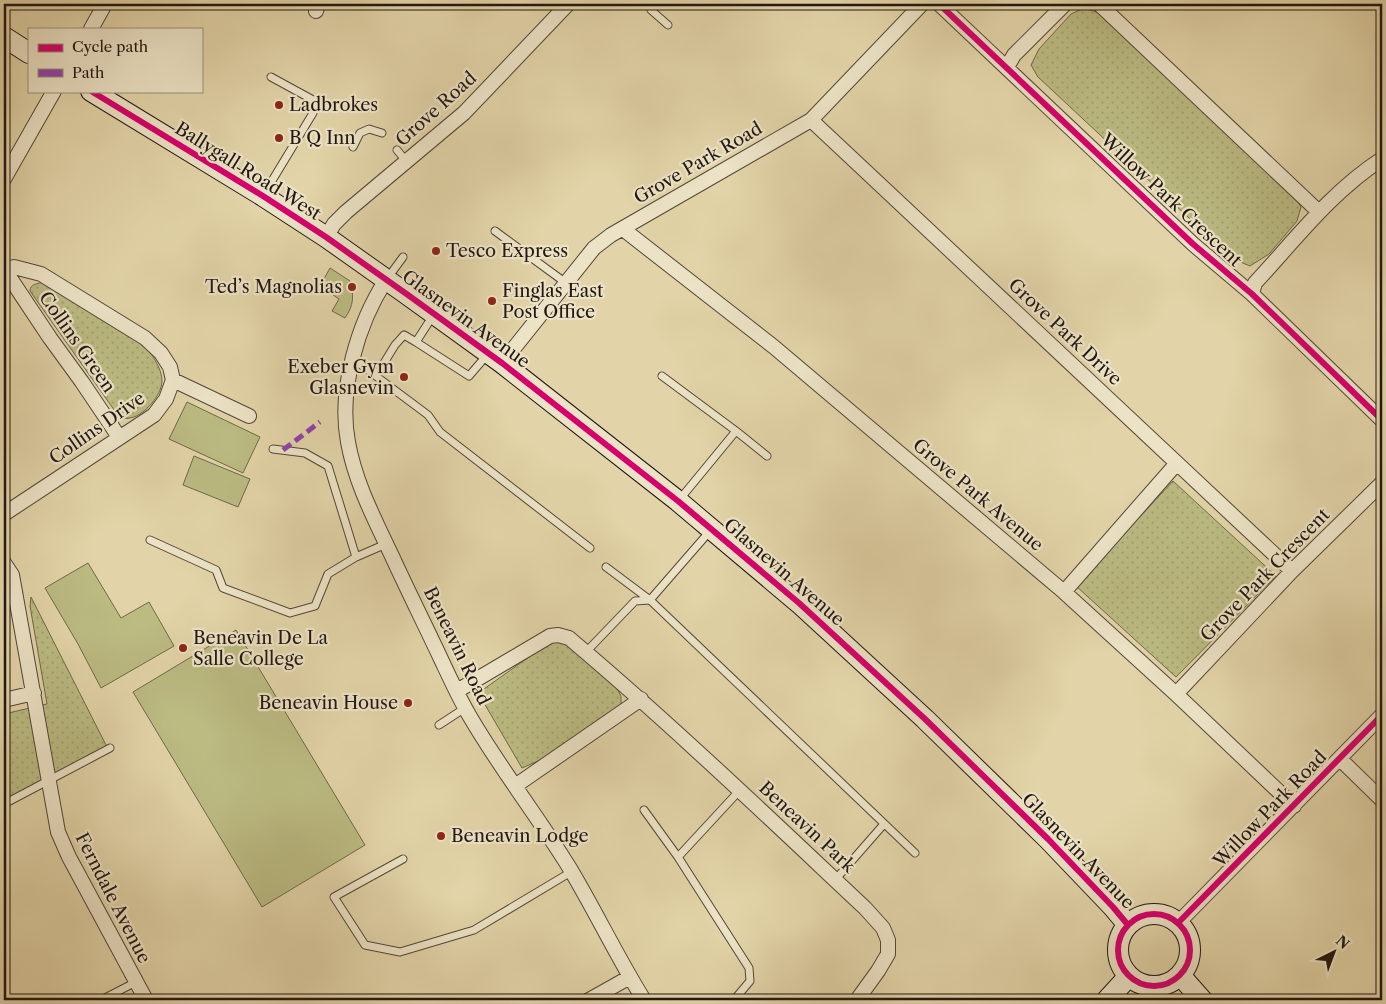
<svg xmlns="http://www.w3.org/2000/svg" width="1386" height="1004" font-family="'Libre Caslon Text',serif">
<defs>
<pattern id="grass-dots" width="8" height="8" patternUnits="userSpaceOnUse" patternTransform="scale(1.25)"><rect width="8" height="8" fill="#bbbb82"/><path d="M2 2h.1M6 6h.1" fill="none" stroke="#a0a06f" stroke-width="1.8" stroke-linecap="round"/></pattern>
</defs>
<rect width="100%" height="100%" fill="#e2d4a8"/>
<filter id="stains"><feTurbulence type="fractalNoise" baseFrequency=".004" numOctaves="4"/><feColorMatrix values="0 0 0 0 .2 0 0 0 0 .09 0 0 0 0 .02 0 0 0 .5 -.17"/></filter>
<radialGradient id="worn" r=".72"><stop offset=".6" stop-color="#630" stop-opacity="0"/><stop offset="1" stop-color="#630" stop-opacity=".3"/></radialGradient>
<path fill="url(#grass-dots)" stroke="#6e694a" d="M 1084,8 L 1099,13 L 1293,193 L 1301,207 L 1297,221 L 1269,254 L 1250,266 L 1233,259 L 1038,77 L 1031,65 L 1039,49 L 1071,14 Z
M 43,282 L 146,345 C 152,356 162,368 162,381 C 162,396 140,422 123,418 C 123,418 117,415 117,414 L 30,291 C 30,284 37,284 43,282 Z
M 1173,481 L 1276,576 L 1176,677 L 1076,586 Z
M 31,597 L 107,747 L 4,802 L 4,714 L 47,704 L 30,606 Z
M 553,640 L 561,640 L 615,685 L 621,696 L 621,706 L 554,754 L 522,768 L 484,703 L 481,691 Z"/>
<path fill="#bbbb82" stroke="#6e694a" d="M 330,268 L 350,281 C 354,296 354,305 345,318 L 332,311 L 339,299 L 320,286 Z
M 187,402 L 260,437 L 243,473 L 169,439 Z
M 194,456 L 250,479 L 238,507 L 183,485 Z
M 88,563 L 121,618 L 149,602 L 174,646 L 101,688 L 78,644 L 45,588 Z
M 236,630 L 365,845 L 262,907 L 133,692 Z"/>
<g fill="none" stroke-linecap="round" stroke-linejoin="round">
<g stroke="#524637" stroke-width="9">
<path id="lane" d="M 657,4 L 651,10 L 668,25
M 353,147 L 360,133 L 369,129 L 382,133
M 397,150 L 406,161
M 264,194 L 313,113 L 315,101 L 271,77
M 495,231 L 566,283
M 387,279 L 403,257
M 434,314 L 416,342 L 469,376 L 487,355
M 353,359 L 428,415 L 440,432 L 590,548
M 376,376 L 395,345 L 404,335 L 416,342
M 662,376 L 736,431 L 767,456
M 273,449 L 305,453 L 328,466 L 356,557
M 680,499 L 736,431
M 150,540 L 216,570 L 223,588 L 290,613 L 315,606 L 328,574 L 356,557 L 386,544
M 606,567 L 650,600 L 915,853
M 586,652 L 635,601 L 650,600 L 710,531
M 439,725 L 465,708
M 4,804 L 110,748
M 644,810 L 678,857
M 403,859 L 334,897 L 365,945 L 400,952 L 474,930 L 571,872
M 835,880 L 884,824
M 101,1000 L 136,982
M 734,1000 L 750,981 L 749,968 L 678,857 L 740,790"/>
</g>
<g stroke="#524637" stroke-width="16">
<path id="street" d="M 939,4 L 1193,244 L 1252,294 L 1382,420
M 1099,4 L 1319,212
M 316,11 L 318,4
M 91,29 L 105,4
M 1007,67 L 1014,55 L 1065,4
M 811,120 L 1292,571
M 4,179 L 54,91
M 623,229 L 774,347 L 1064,592 L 1176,694 L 1294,806
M 326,237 L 334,224 L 346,212 L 464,113 L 568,4
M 4,269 L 50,338 L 82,382 L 119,437
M 386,280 C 358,323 338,390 348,442 C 355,482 374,518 391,554 C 407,589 424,623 440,657 C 449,676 458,696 469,715 C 499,767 537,815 569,867 C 595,910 617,957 644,1000
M 1252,294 L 1255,283 C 1295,240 1332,191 1382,159
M 502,363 L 594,248 L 611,235 L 811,120 L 922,4
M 173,380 L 249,416
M 4,514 L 154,415 L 166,399 L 173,380 L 170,367 L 161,353 L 145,338 L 41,274 L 14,267 L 5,271
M 4,563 L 12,575 L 58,832 L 69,857 L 146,1000
M 1064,592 L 1177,463
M 457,691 L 550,636 L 558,635 L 569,638 C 671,724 768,817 865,908 L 883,928 L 888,940 L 888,954 L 878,971 L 857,1000
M 1176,694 L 1292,571 L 1382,483
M 4,700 L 34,693
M 1340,759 L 1382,800
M 515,786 L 641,699
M 1178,923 L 1382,715
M 589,1000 L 630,977"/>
</g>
<g stroke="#221711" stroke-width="22">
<path id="secondary" d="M 4,37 L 29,53
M 91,91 L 263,196 L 326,237 L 408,295 L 502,363 L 678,501 L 799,603 L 925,719 L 1048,839 L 1113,907 L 1128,925
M1118 950a36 36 0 1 1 72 0a36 36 0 1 1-72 0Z
M 1180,975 L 1202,1000
M 1107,1000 L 1129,976"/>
</g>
<use href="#lane" stroke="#ece3c6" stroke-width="7"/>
<use href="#street" stroke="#ece3c6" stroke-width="14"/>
<use href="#secondary" stroke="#ece3c6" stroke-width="20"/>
<path stroke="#8e44ad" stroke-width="5" stroke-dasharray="10 5" stroke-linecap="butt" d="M 283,450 L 320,422"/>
<g stroke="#ece3c6" stroke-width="9">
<path id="cycleway" d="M 939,4 L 1193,244 L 1252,294 L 1382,420
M 91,91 L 263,196 L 326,237 L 408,295 L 502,363 L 678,501 L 799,603 L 925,719 L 1048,839 L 1113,907 L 1128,925
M1118 950a36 36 0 1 1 72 0a36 36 0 1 1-72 0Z
M 1178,923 L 1382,715"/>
</g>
<use href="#cycleway" stroke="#d6006c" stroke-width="6"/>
</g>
<g fill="#8f2418" stroke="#ece3c6" stroke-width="2">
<circle cx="279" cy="105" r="5"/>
<circle cx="279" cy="138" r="5"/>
<circle cx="436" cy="251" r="5"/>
<circle cx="352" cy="287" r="5"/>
<circle cx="492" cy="301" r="5"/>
<circle cx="404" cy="377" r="5"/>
<circle cx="183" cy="648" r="5"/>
<circle cx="408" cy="703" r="5"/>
<circle cx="441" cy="836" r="5"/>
</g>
<g text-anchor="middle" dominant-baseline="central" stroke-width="4.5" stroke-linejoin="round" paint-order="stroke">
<g font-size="18" fill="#221711" stroke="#ece3c6" text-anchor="start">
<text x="289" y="105">Ladbrokes</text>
<text x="289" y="138">B Q Inn</text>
<text x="446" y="251">Tesco Express</text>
<text x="342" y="287" text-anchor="end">Ted’s Magnolias</text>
<text x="502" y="291">Finglas East<tspan x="502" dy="21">Post Office</tspan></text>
<text x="394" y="367" text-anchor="end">Exeber Gym<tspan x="394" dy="21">Glasnevin</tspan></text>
<text x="193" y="638">Beneavin De La<tspan x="193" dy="21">Salle College</tspan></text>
<text x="398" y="703" text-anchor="end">Beneavin House</text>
<text x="451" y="836">Beneavin Lodge</text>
</g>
<g font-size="18" fill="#221711" stroke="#ece3c6">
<text transform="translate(436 109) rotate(-42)">Grove Road</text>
<text transform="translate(698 163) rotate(-30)">Grove Park Road</text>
<text transform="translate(248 171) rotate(32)">Ballygall Road West</text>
<text transform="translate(1171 200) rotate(43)">Willow Park Crescent</text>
<text transform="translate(466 319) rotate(36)">Glasnevin Avenue</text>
<text transform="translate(1065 332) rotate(43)">Grove Park Drive</text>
<text transform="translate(77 342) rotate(55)">Collins Green</text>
<text transform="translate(97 428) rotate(-35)">Collins Drive</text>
<text transform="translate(978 495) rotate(40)">Grove Park Avenue</text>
<text transform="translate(784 572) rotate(41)">Glasnevin Avenue</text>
<text transform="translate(1265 575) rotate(-46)">Grove Park Crescent</text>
<text transform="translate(457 646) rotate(64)">Beneavin Road</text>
<text transform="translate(1270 809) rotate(-46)">Willow Park Road</text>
<text transform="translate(807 827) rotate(43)">Beneavin Park</text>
<text transform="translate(1078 851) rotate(46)">Glasnevin Avenue</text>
<text transform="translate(113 898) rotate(63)">Ferndale Avenue</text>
</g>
</g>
<rect width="1386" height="1004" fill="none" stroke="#e2d4a8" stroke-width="20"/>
<rect x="5" y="5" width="1376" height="994" fill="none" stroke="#221711" stroke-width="2.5"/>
<rect x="10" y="10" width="1366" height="984" fill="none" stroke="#221711"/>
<rect x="28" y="28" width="175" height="65" fill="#ece3c6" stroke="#9b917e"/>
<rect x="38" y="44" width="25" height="8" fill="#d6006c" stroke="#9b917e"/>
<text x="72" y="52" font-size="15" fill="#221711">Cycle path</text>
<rect x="38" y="69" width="25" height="8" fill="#8e44ad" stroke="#9b917e"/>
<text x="72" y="78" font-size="15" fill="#221711">Path</text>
<g transform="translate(1334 952) rotate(42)" stroke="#ece3c6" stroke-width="4" paint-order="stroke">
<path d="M0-4L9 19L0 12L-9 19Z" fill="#221711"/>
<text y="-8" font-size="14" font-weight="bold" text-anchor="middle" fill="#221711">N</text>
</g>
<rect width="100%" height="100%" filter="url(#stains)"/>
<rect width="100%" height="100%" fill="url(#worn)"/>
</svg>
